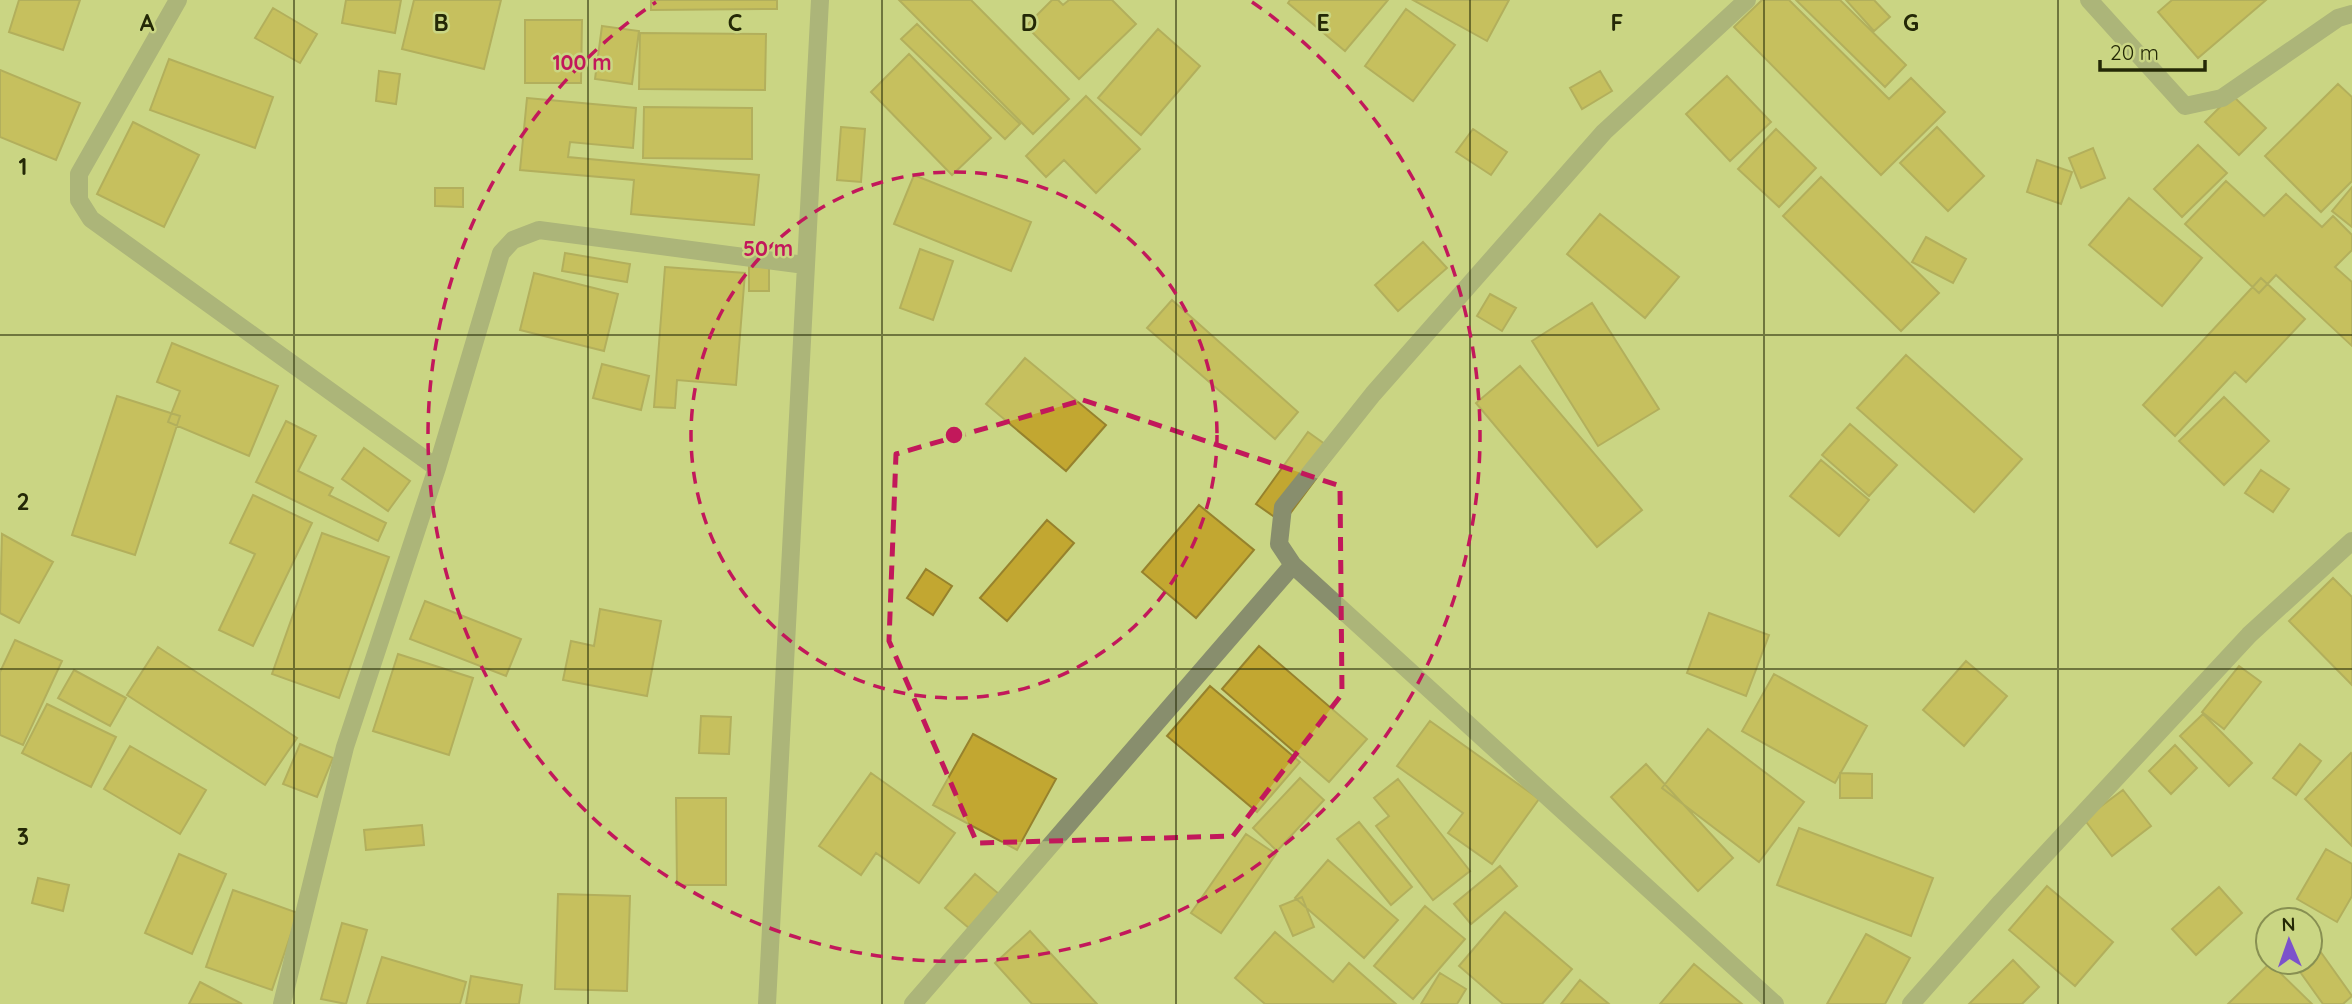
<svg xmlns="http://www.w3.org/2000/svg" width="2352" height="1004" font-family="Quicksand,sans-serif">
<rect width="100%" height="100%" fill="#cad684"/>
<path fill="#c2a731" stroke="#96822d" stroke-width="2" d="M 19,0 L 80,0 L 63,50 L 9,32 Z
M 346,0 L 401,0 L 395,33 L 342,23 Z
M 414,0 L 501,0 L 484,69 L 402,49 Z
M 651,0 L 777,0 L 777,9 L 651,10 Z
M 899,0 L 971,0 L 1069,99 L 1033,134 Z
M 1052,0 L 1058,0 L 1063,5 L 1069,0 L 1112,0 L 1136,24 L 1079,79 L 1026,26 Z
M 1290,0 L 1388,0 L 1345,51 L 1288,3 Z
M 1413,0 L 1509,0 L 1487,41 Z
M 1762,0 L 1789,0 L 1889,99 L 1911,78 L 1945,112 L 1881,175 L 1734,27 Z
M 1796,0 L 1840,0 L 1906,65 L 1885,87 Z
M 1846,0 L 1874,0 L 1890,17 L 1874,31 Z
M 2172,0 L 2266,0 L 2198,58 L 2158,12 Z
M 273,8 L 317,34 L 300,63 L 255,38 Z
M 1406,9 L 1455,45 L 1413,101 L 1365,66 Z
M 525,20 L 582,20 L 581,83 L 525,83 Z
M 917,24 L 1020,124 L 1005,139 L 901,39 Z
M 602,26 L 639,31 L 632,84 L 595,79 Z
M 1158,29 L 1200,66 L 1141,135 L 1098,98 Z
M 640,33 L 766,34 L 765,90 L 639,89 Z
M 909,54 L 991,138 L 952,175 L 871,92 Z
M 169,59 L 273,97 L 255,148 L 150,110 Z
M 0,70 L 80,103 L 56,160 L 0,137 Z
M 379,71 L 400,74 L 396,104 L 376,101 Z
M 1600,71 L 1612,91 L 1582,109 L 1570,88 Z
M 1727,76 L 1771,122 L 1730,161 L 1686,114 Z
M 2338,84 L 2352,97 L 2352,181 L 2321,212 L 2265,156 Z
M 2232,95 L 2266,128 L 2239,155 L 2205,122 Z
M 1086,96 L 1140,149 L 1096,193 L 1064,160 L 1046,177 L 1026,156 Z
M 527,98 L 636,108 L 633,148 L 570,142 L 568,157 L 759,175 L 754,225 L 631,214 L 634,180 L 520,170 Z
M 644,107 L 752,108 L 752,159 L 643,158 Z
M 133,122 L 199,155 L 164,227 L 97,194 Z
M 841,127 L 865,129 L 861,182 L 837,180 Z
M 1937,127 L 1984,176 L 1948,211 L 1900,163 Z
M 1473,129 L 1507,152 L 1491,175 L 1456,152 Z
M 1776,129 L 1816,168 L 1779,207 L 1738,169 Z
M 2198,145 L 2227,173 L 2182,217 L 2154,189 Z
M 2093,148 L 2105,178 L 2081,188 L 2069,158 Z
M 2037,160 L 2072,172 L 2061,204 L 2027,192 Z
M 914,175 L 1031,222 L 1011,271 L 894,224 Z
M 1821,177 L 1939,293 L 1901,331 L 1783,216 Z
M 2226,181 L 2264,216 L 2286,194 L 2322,227 L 2333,216 L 2352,235 L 2352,250 L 2335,267 L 2352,282 L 2352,346 L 2276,275 L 2259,293 L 2185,224 Z
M 2352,187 L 2352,227 L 2332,211 Z
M 435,188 L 463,188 L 463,207 L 435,206 Z
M 2129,198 L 2202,258 L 2162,306 L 2089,245 Z
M 1600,214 L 1679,277 L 1645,318 L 1567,254 Z
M 1926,237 L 1966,259 L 1953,283 L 1912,262 Z
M 1423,242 L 1447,268 L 1398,311 L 1375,285 Z
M 920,249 L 953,261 L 933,320 L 900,308 Z
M 565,253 L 630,264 L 627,282 L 562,271 Z
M 769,266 L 769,291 L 749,291 L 749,267 Z
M 665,267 L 745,273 L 736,385 L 677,380 L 675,408 L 654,407 Z
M 534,273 L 618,294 L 604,351 L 520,330 Z
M 2261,278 L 2305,319 L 2246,382 L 2235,372 L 2175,436 L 2143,405 Z
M 1490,294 L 1516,308 L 1502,331 L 1477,316 Z
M 1172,300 L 1298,412 L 1275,439 L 1147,328 Z
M 1592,303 L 1659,409 L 1598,446 L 1532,341 Z
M 172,343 L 278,386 L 249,456 L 168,422 L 180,391 L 157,382 Z
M 1906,355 L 2022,459 L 1974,512 L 1857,408 Z
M 1025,358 L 1106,425 L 1066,471 L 986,404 Z
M 602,364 L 649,376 L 641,410 L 593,398 Z
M 1520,366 L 1642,510 L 1597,547 L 1476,403 Z
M 117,396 L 180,416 L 135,555 L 72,535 Z
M 2224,397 L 2269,441 L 2224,485 L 2179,441 Z
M 286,421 L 316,436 L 298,471 L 333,488 L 329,495 L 386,523 L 378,541 L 256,482 Z
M 1850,424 L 1897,465 L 1869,496 L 1822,455 Z
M 1308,432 L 1336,452 L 1283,523 L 1256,504 Z
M 364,448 L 410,481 L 388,511 L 342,479 Z
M 1821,460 L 1869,500 L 1839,536 L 1790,496 Z
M 2261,470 L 2289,489 L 2273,512 L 2245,493 Z
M 253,495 L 312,523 L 253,646 L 219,630 L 255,554 L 230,543 Z
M 1199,505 L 1254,550 L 1196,618 L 1142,572 Z
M 1047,520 L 1074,543 L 1007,621 L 980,598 Z
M 322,533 L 389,557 L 339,698 L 272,674 Z
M 2,534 L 53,562 L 19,623 L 0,613 Z
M 926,569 L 952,586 L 933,615 L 907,598 Z
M 2333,578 L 2352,597 L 2352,685 L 2289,621 Z
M 425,601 L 521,639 L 506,676 L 410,639 Z
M 600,609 L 661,621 L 647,696 L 563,680 L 571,641 L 594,646 Z
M 1709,613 L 1769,635 L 1746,696 L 1687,673 Z
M 15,640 L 62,661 L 23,745 L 0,735 L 0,672 Z
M 1259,646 L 1367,739 L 1329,782 L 1222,689 Z
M 158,647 L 297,738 L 265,785 L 127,695 Z
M 398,654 L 473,678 L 449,755 L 373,731 Z
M 1966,661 L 2007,696 L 1964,746 L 1923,710 Z
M 2239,666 L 2261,682 L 2224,729 L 2202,712 Z
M 74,670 L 126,698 L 110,726 L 58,698 Z
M 1774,674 L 1867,726 L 1835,783 L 1742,731 Z
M 1210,686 L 1300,762 L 1257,812 L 1167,736 Z
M 47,704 L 116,737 L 91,787 L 22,753 Z
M 2203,714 L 2252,763 L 2229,786 L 2180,736 Z
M 701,716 L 731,717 L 729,754 L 699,753 Z
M 1430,721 L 1539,799 L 1492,864 L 1448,833 L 1463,813 L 1397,766 Z
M 1708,729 L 1804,802 L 1759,862 L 1662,788 Z
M 973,734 L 1056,779 L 1017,850 L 933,805 Z
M 300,744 L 333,758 L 317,797 L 283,784 Z
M 2300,744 L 2321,761 L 2296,795 L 2273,778 Z
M 2175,745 L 2197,768 L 2171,794 L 2149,771 Z
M 130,746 L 206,790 L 180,834 L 104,789 Z
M 2351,753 L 2352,754 L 2352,846 L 2305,799 Z
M 1646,764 L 1733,858 L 1698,891 L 1611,797 Z
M 871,773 L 955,833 L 919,883 L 876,853 L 861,875 L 819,846 Z
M 1840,773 L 1872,774 L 1872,798 L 1840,798 Z
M 1300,778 L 1324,800 L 1277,851 L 1253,828 Z
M 1398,779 L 1470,871 L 1433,900 L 1376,826 L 1389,816 L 1374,798 Z
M 2123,790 L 2151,826 L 2112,856 L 2084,819 Z
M 676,798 L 726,798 L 726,885 L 677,885 Z
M 1359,822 L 1412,887 L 1391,905 L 1337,839 Z
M 422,825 L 424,845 L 366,850 L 364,830 Z
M 1799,828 L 1933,878 L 1911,936 L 1777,885 Z
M 1246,834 L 1276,854 L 1221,933 L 1191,913 Z
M 2326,849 L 2352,864 L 2352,896 L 2337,922 L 2297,899 Z
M 179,854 L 226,874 L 192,954 L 145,933 Z
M 1328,860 L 1398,920 L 1364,958 L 1295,898 Z
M 1500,866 L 1517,886 L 1471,924 L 1454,904 Z
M 975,874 L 999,894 L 969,928 L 945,908 Z
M 38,878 L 69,885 L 63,911 L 32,903 Z
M 2047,886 L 2113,942 L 2075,986 L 2009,930 Z
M 2219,887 L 2242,913 L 2196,955 L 2172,929 Z
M 233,890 L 298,913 L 272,990 L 206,967 Z
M 558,894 L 630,896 L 627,991 L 555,989 Z
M 1302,897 L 1314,927 L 1293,936 L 1280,906 Z
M 1425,906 L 1465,939 L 1413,999 L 1374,966 Z
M 1505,912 L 1572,969 L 1542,1004 L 1503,1004 L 1459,966 Z
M 342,923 L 367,930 L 346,1004 L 321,999 Z
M 1030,931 L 1097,1004 L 1032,1004 L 995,963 Z
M 1275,932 L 1333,982 L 1349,963 L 1396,1004 L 1265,1004 L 1235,978 Z
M 1866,934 L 1910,958 L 1885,1004 L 1827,1004 Z
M 2310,937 L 2352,996 L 2343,1004 L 2323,1004 L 2293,962 L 2310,962 Z
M 382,957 L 466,982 L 460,1004 L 367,1004 Z
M 2013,960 L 2039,987 L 2022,1004 L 1969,1004 Z
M 2270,963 L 2312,1004 L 2228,1004 Z
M 1694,964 L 1742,1004 L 1660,1004 Z
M 1440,973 L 1466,989 L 1457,1004 L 1421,1004 Z
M 471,976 L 522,985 L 519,1004 L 466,1004 Z
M 1580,980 L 1609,1004 L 1561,1004 Z
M 200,982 L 242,1004 L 189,1004 Z"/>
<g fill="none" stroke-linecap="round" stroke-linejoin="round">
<path stroke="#888e6d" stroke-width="18" d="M 178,0 L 79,174 L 79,200 L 91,219 L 437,468
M 2089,0 L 2185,106 L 2222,98 L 2338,18 L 2352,14
M 1293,565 L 1279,544 L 1283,507 L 1373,394 L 1604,132 L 1747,0
M 282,1004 L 345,747 L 437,468 L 501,253 L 513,240 L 539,230 L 805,265
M 767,1004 L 820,0
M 913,1004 L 1293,565 L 1775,1004
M 1911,1004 L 2001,902 L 2249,635 L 2352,541"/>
</g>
<path d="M0 0H2352V1004H0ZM 1083,400 L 1340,486 L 1342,694 L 1233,836 L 977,843 L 889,641 L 896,454 Z" fill="#cad684" fill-opacity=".55" fill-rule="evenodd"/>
<path fill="none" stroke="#c2185b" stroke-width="5" stroke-dasharray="14 9" stroke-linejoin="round" d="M 1083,400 L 1340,486 L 1342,694 L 1233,836 L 977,843 L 889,641 L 896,454 Z"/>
<path fill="none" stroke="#242806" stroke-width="2" stroke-opacity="0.55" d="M 294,0 L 294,1004M 588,0 L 588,1004M 882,0 L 882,1004M 1176,0 L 1176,1004M 1470,0 L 1470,1004M 1764,0 L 1764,1004M 2058,0 L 2058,1004M 0,335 L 2352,335M 0,669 L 2352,669"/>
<g fill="none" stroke="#c2185b" stroke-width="3.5" stroke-dasharray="12 9">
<circle cx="954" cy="435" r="263"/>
<path d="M1252 2A526 526 0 1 1 656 2"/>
</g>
<g font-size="23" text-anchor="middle" font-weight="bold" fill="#242806" stroke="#cad684" stroke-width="5" stroke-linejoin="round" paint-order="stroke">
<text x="147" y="31">A</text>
<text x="441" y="31">B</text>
<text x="735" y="31">C</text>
<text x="1029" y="31">D</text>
<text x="1323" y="31">E</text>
<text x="1617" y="31">F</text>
<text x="1911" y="31">G</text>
<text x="23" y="175">1</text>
<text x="23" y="510">2</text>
<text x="23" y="845">3</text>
</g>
<circle cx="954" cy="435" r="10" fill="#c2185b" stroke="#cad684" stroke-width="3.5"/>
<g font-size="21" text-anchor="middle" font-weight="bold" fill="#c2185b" stroke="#cad684" stroke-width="5" stroke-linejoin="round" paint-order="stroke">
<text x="582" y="70">100 m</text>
<text x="768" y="256">50 m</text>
</g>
<g transform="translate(2289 941) rotate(358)"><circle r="33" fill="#cad684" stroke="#889052" stroke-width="2"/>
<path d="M0-5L12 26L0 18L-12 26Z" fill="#7c52cb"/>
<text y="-10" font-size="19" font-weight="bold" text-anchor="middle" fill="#242806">N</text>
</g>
<path d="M2100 60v10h105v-10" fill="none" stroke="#242806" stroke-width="3.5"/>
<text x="2110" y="60" font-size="21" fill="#242806" stroke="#cad684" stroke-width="5" paint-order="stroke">20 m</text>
</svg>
